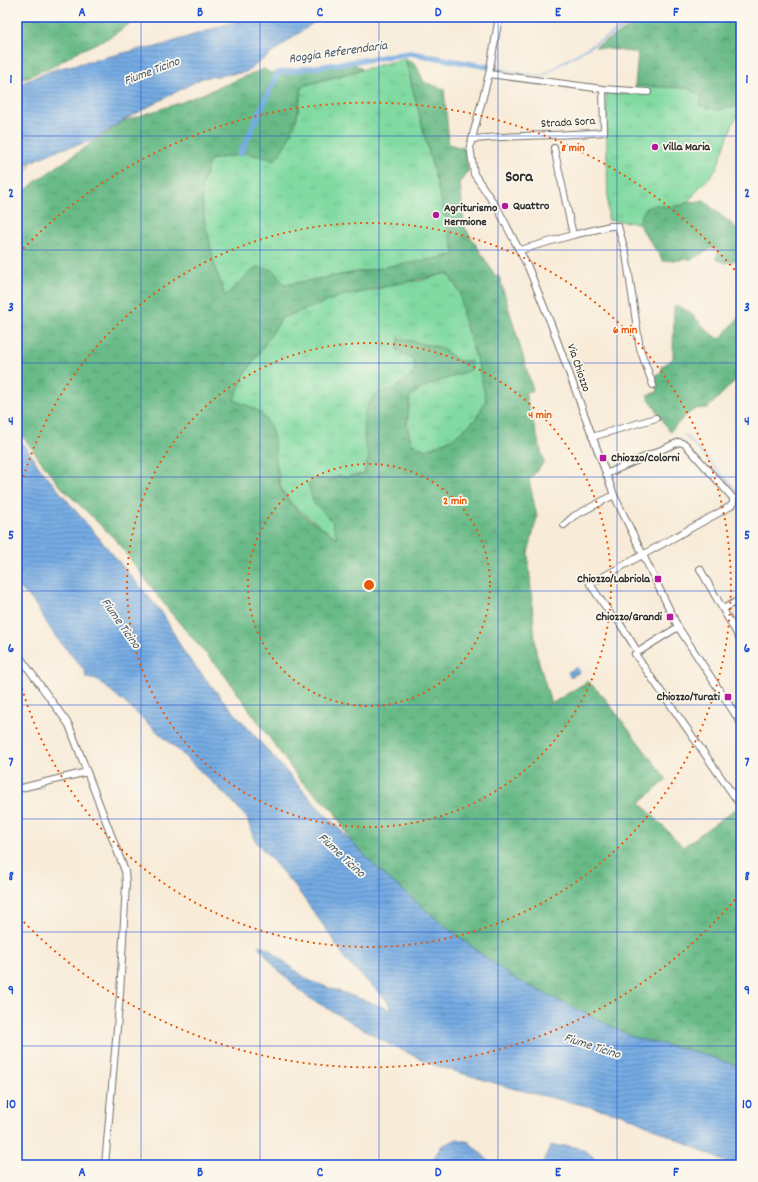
<svg xmlns="http://www.w3.org/2000/svg" width="758" height="1182" font-family="Dekko,sans-serif">
<defs>
<pattern id="grass-tufts" width="24" height="20" patternUnits="userSpaceOnUse"><rect width="24" height="20" fill="#80daa1"/><path d="M3 7l-1-3M5 7V3M7 7l1-3M15 17l-1-3M17 17v-4M19 17l1-3" fill="none" stroke="#6fbb8b"/></pattern>
<pattern id="forest-crowns" width="20" height="18" patternUnits="userSpaceOnUse"><rect width="20" height="18" fill="#68ba87"/><path d="M2 6a3 3 0 1 1 6 0M12 15a3 3 0 1 1 6 0" fill="none" stroke="#56976f"/></pattern>
<pattern id="sand-dots" width="8" height="8" patternUnits="userSpaceOnUse"><rect width="8" height="8" fill="#eeda9e"/><path d="M2 2h.1M6 6h.1" fill="none" stroke="#cb8" stroke-width="1.8" stroke-linecap="round"/></pattern>
<pattern id="water-rules" width="6" height="5" patternUnits="userSpaceOnUse"><rect width="6" height="5" fill="#75abe3"/><path d="M0 2.5h6" fill="none" stroke="#608bb8"/></pattern>
</defs>
<rect width="100%" height="100%" fill="#fbf7ec"/>
<filter id="ink" filterUnits="userSpaceOnUse"><feTurbulence type="fractalNoise" baseFrequency=".025" numOctaves="2"/><feDisplacementMap in="SourceGraphic" scale="8" xChannelSelector="R" yChannelSelector="G"/><feConvolveMatrix kernelMatrix="1 2 1 2 8 2 1 2 1" color-interpolation-filters="sRGB"/></filter>
<filter id="wash" filterUnits="userSpaceOnUse"><feTurbulence type="fractalNoise" baseFrequency=".012" numOctaves="4" result="noise"/><feDisplacementMap in="SourceGraphic" scale="16" xChannelSelector="R" yChannelSelector="G"/><feGaussianBlur stdDeviation="0.9" result="paint"/><feColorMatrix in="noise" values="0 0 0 0 0 0 0 0 0 0 0 0 0 0 0 0 0 1.4 0 .05"/><feComposite in="paint" operator="in"/></filter>
<g filter="url(#wash)">
<rect width="100%" height="100%" fill="#f8ebd8"/>
<path fill="url(#grass-tufts)" stroke="#568266" d="M 405,58 L 455,255 L 284,285 L 273,270 L 225,296 L 215,267 L 204,218 L 201,188 L 210,160 L 247,153 L 275,160 L 297,118 L 302,86 Z
M 635,86 L 687,88 L 702,96 L 700,105 L 731,108 L 740,106 L 741,110 L 733,123 L 716,170 L 699,188 L 688,202 L 680,206 L 668,207 L 657,205 L 646,208 L 638,223 L 608,220 L 606,92 L 634,95 Z
M 447,273 L 460,293 L 464,320 L 479,367 L 486,400 L 476,419 L 454,438 L 426,450 L 412,444 L 407,426 L 410,396 L 426,386 L 471,370 L 470,361 L 459,361 L 441,348 L 414,361 L 415,372 L 396,388 L 374,395 L 364,439 L 369,457 L 364,474 L 347,477 L 339,476 L 330,480 L 320,479 L 313,502 L 332,521 L 338,539 L 292,505 L 281,488 L 277,466 L 233,401 L 245,374 L 282,318 L 341,296 L 371,291 L 401,282 L 419,281 Z"/>
<path fill="url(#forest-crowns)" stroke="#4a7259" fill-rule="evenodd" d="M 17,17 L 145,17 L 128,25 L 110,37 L 77,52 L 52,67 L 17,81 Z
M 647,17 L 741,17 L 741,105 L 717,110 L 699,105 L 702,96 L 687,88 L 635,86 L 638,53 L 595,47 Z
M 405,58 L 416,65 L 424,82 L 444,89 L 449,144 L 465,149 L 468,171 L 460,182 L 464,226 L 496,277 L 499,276 L 533,390 L 525,393 L 544,462 L 529,480 L 537,517 L 528,553 L 536,652 L 551,704 L 588,681 L 603,696 L 667,780 L 640,802 L 683,847 L 735,809 L 741,819 L 741,1067 L 693,1051 L 635,1038 L 512,977 L 451,931 L 381,872 L 353,844 L 334,811 L 299,779 L 226,677 L 170,612 L 116,540 L 59,485 L 17,429 L 17,199 L 36,181 L 124,121 L 182,102 L 264,69 L 271,73 L 355,64 L 362,69 L 302,86 C 298,116 294,135 275,160 L 247,153 L 210,160 L 201,188 L 204,218 L 215,267 L 225,296 L 256,267 L 273,270 L 284,285 L 455,255 ZM 448,273 L 460,293 L 464,320 L 479,367 L 486,400 L 476,419 L 454,438 L 426,450 L 412,444 L 407,426 L 410,396 L 426,386 L 471,370 L 471,361 L 459,361 L 441,348 L 399,338 L 397,350 L 414,360 L 415,372 L 396,388 L 374,395 L 364,414 L 364,439 L 369,457 L 364,474 L 347,477 L 339,476 L 330,480 L 320,479 L 308,484 L 313,502 L 332,521 L 337,538 C 319,525 290,511 281,489 C 271,464 284,425 253,408 C 247,405 240,403 234,400 L 245,374 L 282,318 L 341,296 Z
M 704,201 L 741,232 L 741,258 L 726,263 L 716,259 L 719,250 L 712,248 L 692,259 L 663,261 L 638,223 L 646,208 L 657,205 L 668,207 L 680,206 L 688,202 Z
M 674,306 C 695,308 702,332 720,339 L 741,315 L 741,375 L 708,408 L 695,409 L 684,417 L 670,432 L 647,395 L 658,392 L 654,376 L 663,371 L 661,367 L 673,359 Z"/>
<path fill="url(#sand-dots)" stroke="#8c8264" d="M 33,160 L 17,188 L 17,168 Z"/>
<path fill="url(#water-rules)" stroke="#506b87" d="M 250,17 L 321,17 L 246,72 L 202,78 L 124,120 L 92,141 L 58,150 L 17,168 L 17,85 L 53,70 L 140,49 L 153,48 Z
M 17,439 L 26,447 L 38,466 L 163,614 L 185,654 L 224,701 L 315,804 L 381,872 L 451,931 L 512,977 L 635,1038 L 693,1051 L 741,1067 L 741,1165 L 732,1165 L 625,1115 L 515,1089 L 434,1065 L 389,1044 L 306,996 L 277,969 L 258,945 L 268,948 L 293,969 L 310,981 L 392,1010 L 386,999 L 347,962 L 326,929 L 297,889 L 254,839 L 247,818 L 233,802 L 180,752 L 124,702 L 98,680 L 86,678 L 85,671 L 55,636 L 33,601 L 17,585 Z
M 577,667 L 580,672 L 570,677 L 568,672 Z
M 457,1139 L 469,1142 L 493,1165 L 430,1165 L 441,1146 Z
M 551,1145 C 560,1147 562,1145 569,1146 C 583,1147 593,1156 602,1165 L 542,1165 Z"/>
<g fill="none" stroke-linecap="round" stroke-linejoin="round">
<path stroke="#75abe3" stroke-width="1.5" d="M 493,68 L 541,77 L 562,63 L 641,17
M 685,435 L 741,495
M 17,793 L 43,787"/>
<path stroke="#75abe3" stroke-width="5.5" d="M 240,154 L 278,73 L 410,53 L 489,67"/>
</g>
</g>
<g filter="url(#ink)">
<g fill="none" stroke-linecap="round" stroke-linejoin="round">
<g stroke="#736e68" stroke-width="8">
<path id="minor" d="M 499,17 L 489,74 L 470,146 L 474,174 L 499,211 L 528,267 L 551,324 L 614,495 L 678,627 L 741,723
M 603,89 L 648,92
M 472,139 C 516,135 560,136 604,132 L 603,89 L 489,74
M 573,235 L 610,226 L 618,226 L 626,254 L 640,349 L 653,385
M 520,250 L 573,235 L 554,148
M 592,437 L 656,418
M 606,474 L 679,442 L 685,444 L 733,498 L 733,503 L 731,506 L 590,584 L 611,615
M 564,525 L 574,516 L 614,495
M 700,569 L 741,641
M 723,609 L 741,599
M 617,619 L 638,652
M 678,627 L 635,654 L 741,806
M 17,653 L 69,725 L 125,871 L 126,884 L 120,994 L 105,1165
M 17,789 L 87,772"/>
</g>
<use href="#minor" stroke="#fff" stroke-width="6"/>
</g>
</g>
<path fill="none" stroke="#1d4ed8" stroke-width="1" stroke-opacity="0.55" d="M 141,17 L 141,1165M 260,17 L 260,1165M 379,17 L 379,1165M 498,17 L 498,1165M 617,17 L 617,1165M 17,136 L 741,136M 17,250 L 741,250M 17,363 L 741,363M 17,477 L 741,477M 17,591 L 741,591M 17,705 L 741,705M 17,819 L 741,819M 17,932 L 741,932M 17,1046 L 741,1046"/>
<g fill="none" stroke="#e8590c" stroke-width="2" stroke-dasharray="2 4">
<circle cx="369" cy="585" r="121"/>
<circle cx="369" cy="585" r="242"/>
<path d="M17 500A362 362 0 1 1 17 670"/>
<path d="M739 895A483 483 0 0 1 19 917M19 253A483 483 0 0 1 739 275"/>
</g>
<g fill="#b5179e" stroke="#fbf7ec" stroke-width="1.5">
<circle cx="655" cy="147" r="4"/>
<circle cx="505" cy="206" r="4"/>
<circle cx="436" cy="215" r="4"/>
<rect x="599" y="454" width="8" height="8" rx="2"/>
<rect x="654" y="575" width="8" height="8" rx="2"/>
<rect x="666" y="613" width="8" height="8" rx="2"/>
<rect x="724" y="693" width="8" height="8" rx="2"/>
</g>
<g text-anchor="middle" dominant-baseline="central" stroke-width="3.5" stroke-linejoin="round" paint-order="stroke">
<g font-size="12" fill="#2b2b2b" stroke="#fbf7ec">
<text transform="translate(568 123) rotate(-3)">Strada Sora</text>
<text transform="translate(578 368) rotate(71)">Via Chiozzo</text>
</g>
<g font-size="12" font-weight="bold" fill="#2b2b2b" stroke="#fbf7ec" text-anchor="start">
<text x="663" y="147">Villa Maria</text>
<text x="513" y="206">Quattro</text>
<text x="444" y="208">Agriturismo<tspan x="444" dy="14">Hermione</tspan></text>
<text x="611" y="458">Chiozzo/Colorni</text>
<text x="650" y="579" text-anchor="end">Chiozzo/Labriola</text>
<text x="662" y="617" text-anchor="end">Chiozzo/Grandi</text>
<text x="720" y="697" text-anchor="end">Chiozzo/Turati</text>
</g>
<g font-size="13" font-style="italic" fill="#45586b" stroke="#fbf7ec">
<text transform="translate(338 53) rotate(-8)">Roggia Referendaria</text>
<text transform="translate(152 72) rotate(-21)">Fiume Ticino</text>
<text transform="translate(120 624) rotate(55)">Fiume Ticino</text>
<text transform="translate(341 856) rotate(43)">Fiume Ticino</text>
<text transform="translate(592 1047) rotate(18)">Fiume Ticino</text>
</g>
<g font-size="16" font-weight="bold" fill="#2b2b2b" stroke="#fbf7ec">
<text x="519" y="177">Sora</text>
</g>
</g>
<circle cx="369" cy="585" r="6" fill="#e8590c" stroke="#fbf7ec" stroke-width="2"/>
<g font-size="12" text-anchor="middle" font-weight="bold" fill="#e8590c" stroke="#fbf7ec" stroke-width="3.5" stroke-linejoin="round" paint-order="stroke">
<text x="573" y="151">8 min</text>
<text x="625" y="333">6 min</text>
<text x="540" y="418">4 min</text>
<text x="455" y="504">2 min</text>
</g>
<rect width="758" height="1182" fill="none" stroke="#fbf7ec" stroke-width="44"/>
<rect x="22" y="22" width="714" height="1138" fill="none" stroke="#1d4ed8" stroke-width="1.5"/>
<g font-size="13" text-anchor="middle" font-weight="bold" fill="#1d4ed8">
<text x="82" y="16">A</text>
<text x="200" y="16">B</text>
<text x="320" y="16">C</text>
<text x="438" y="16">D</text>
<text x="558" y="16">E</text>
<text x="676" y="16">F</text>
<text x="11" y="83">1</text>
<text x="747" y="83">1</text>
<text x="11" y="197">2</text>
<text x="747" y="197">2</text>
<text x="11" y="311">3</text>
<text x="747" y="311">3</text>
<text x="11" y="425">4</text>
<text x="747" y="425">4</text>
<text x="11" y="539">5</text>
<text x="747" y="539">5</text>
<text x="11" y="652">6</text>
<text x="747" y="652">6</text>
<text x="11" y="766">7</text>
<text x="747" y="766">7</text>
<text x="11" y="880">8</text>
<text x="747" y="880">8</text>
<text x="11" y="994">9</text>
<text x="747" y="994">9</text>
<text x="11" y="1108">10</text>
<text x="747" y="1108">10</text>
<text x="82" y="1176">A</text>
<text x="200" y="1176">B</text>
<text x="320" y="1176">C</text>
<text x="438" y="1176">D</text>
<text x="558" y="1176">E</text>
<text x="676" y="1176">F</text>
</g>
</svg>
